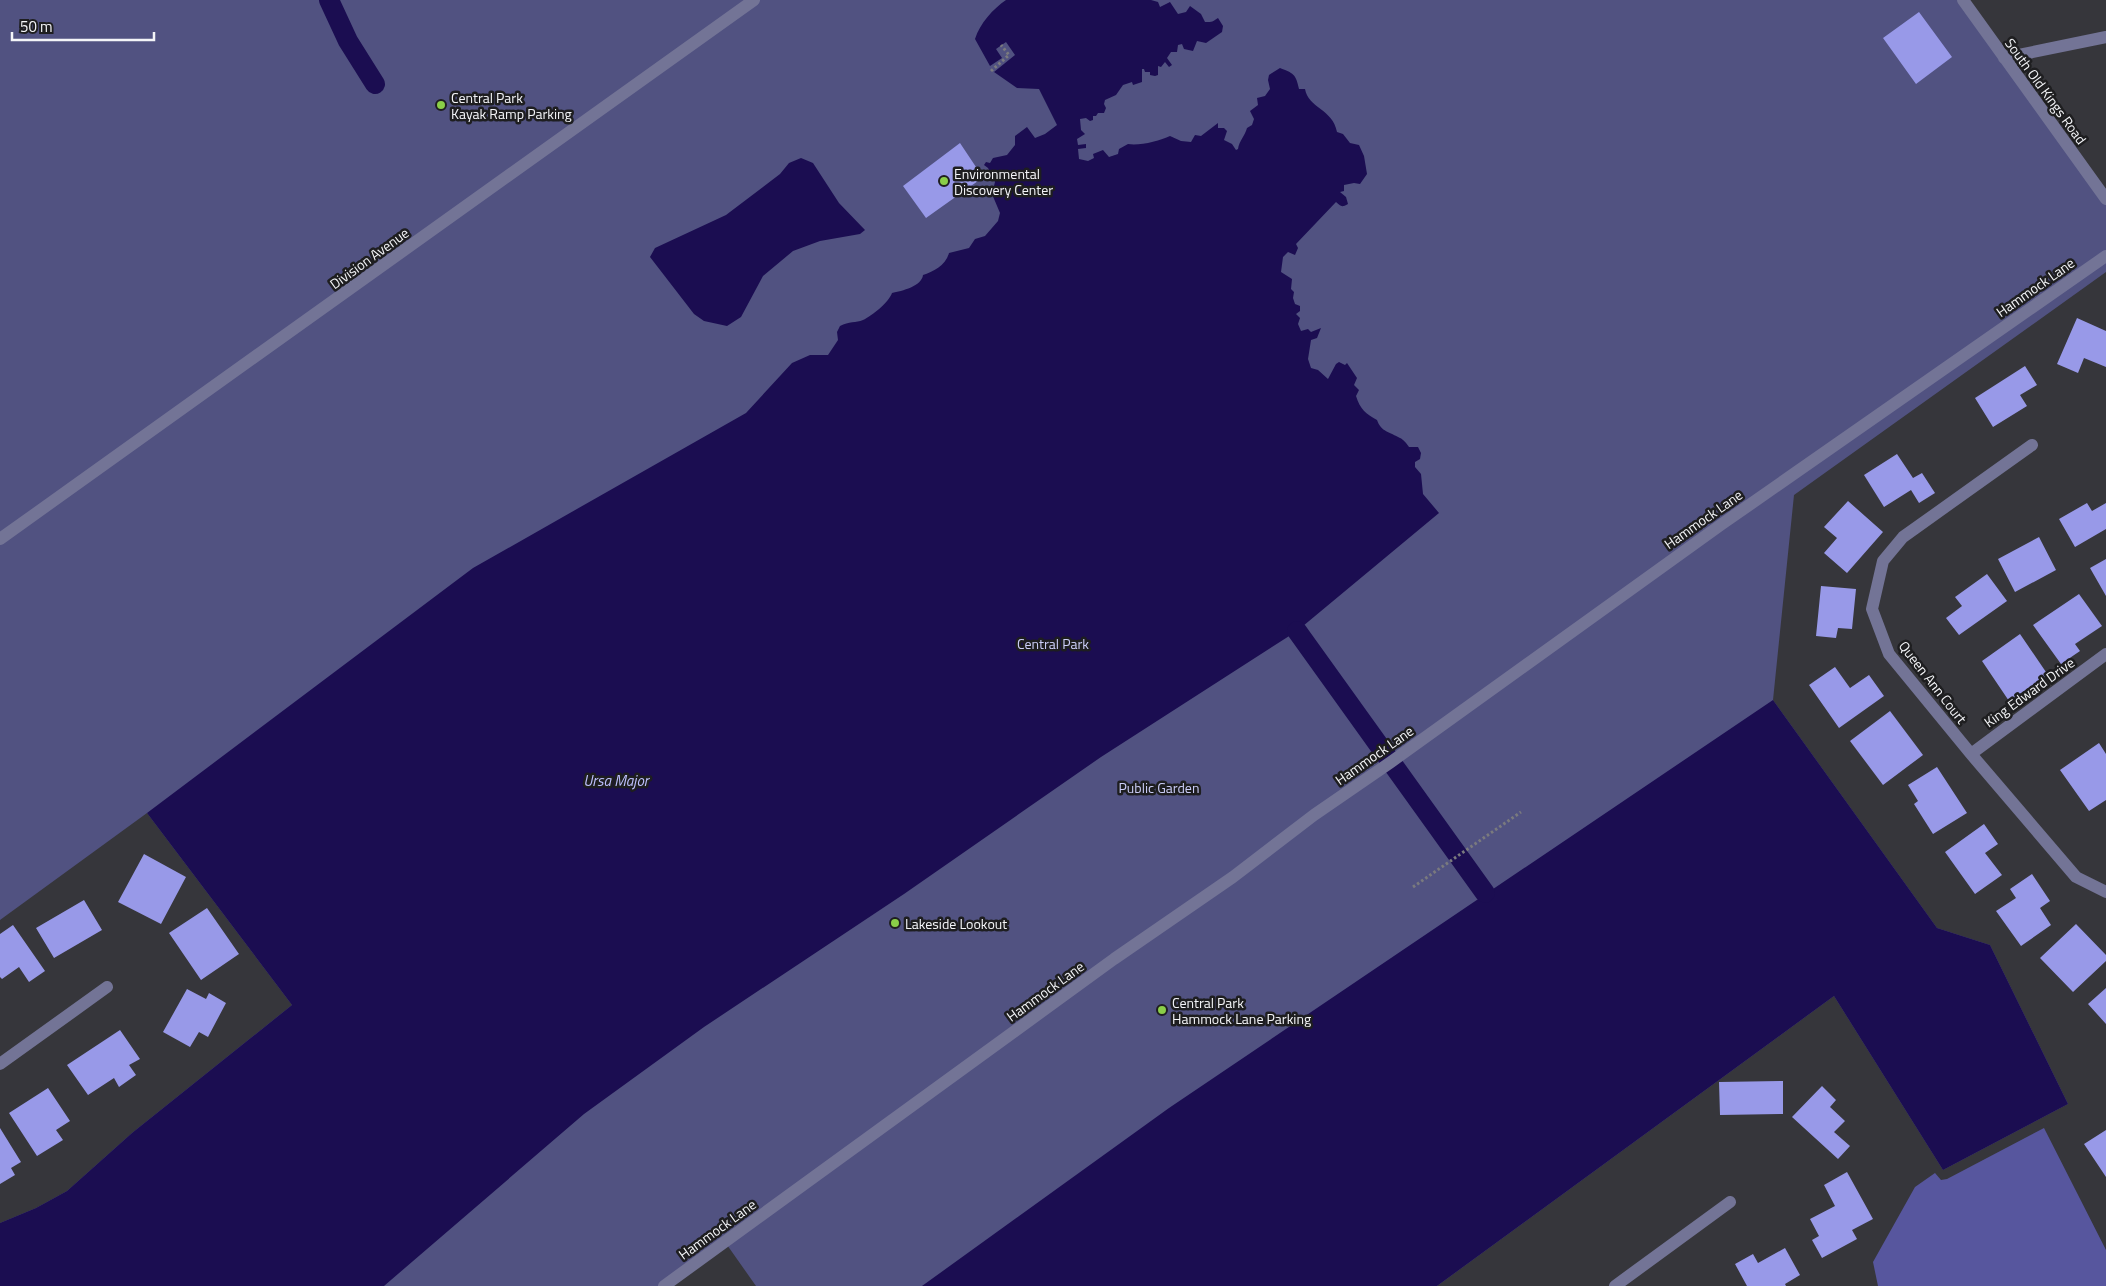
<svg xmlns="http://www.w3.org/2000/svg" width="2106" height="1286" font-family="'Titillium Web',sans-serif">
<rect width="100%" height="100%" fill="#36363b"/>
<path fill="#515281" d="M 0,0 L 1963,0 L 2106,199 L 2106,272 L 1794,495 L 1773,700 L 1937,928 L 1990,945 L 2068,1104 L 1943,1170 L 1834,996 L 1437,1286 L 756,1286 L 725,1242 L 663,1286 L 0,1286 L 0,1223 L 36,1208 L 67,1191 L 132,1133 L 292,1005 L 147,813 L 0,920 Z"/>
<path fill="#57569e" d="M 2044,1128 L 2106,1250 L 2106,1286 L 1878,1286 L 1873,1262 L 1915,1187 L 1935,1173 L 1941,1180 L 1947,1179 Z"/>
<path fill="#1b0d51" d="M 1006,0 L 1151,0 L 1158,2 L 1160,7 L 1170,2 L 1178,14 L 1186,12 L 1190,6 L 1201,14 L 1205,22 C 1213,22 1212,22 1218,18 L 1223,26 L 1222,32 L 1206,43 L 1197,41 L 1193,51 L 1184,49 L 1182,44 L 1178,45 L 1177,52 L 1171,52 L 1167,58 L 1172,65 L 1169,67 L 1165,62 L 1161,67 L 1158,66 L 1158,75 L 1155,76 L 1150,75 L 1150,72 L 1145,72 L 1144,69 L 1142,69 L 1142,82 L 1133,85 L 1132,82 L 1123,85 L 1116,95 L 1105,100 L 1104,104 L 1106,108 L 1104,113 L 1098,113 L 1096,116 L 1093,116 L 1093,120 L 1090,121 L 1086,118 L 1080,119 L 1081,130 L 1085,134 L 1077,139 L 1078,145 L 1086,144 L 1086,148 L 1078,149 L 1079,159 L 1088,161 L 1094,158 L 1093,154 L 1103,150 L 1109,157 L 1118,154 L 1119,149 L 1128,144 C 1139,146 1160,141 1170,136 L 1181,141 L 1191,142 L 1195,135 L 1201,136 L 1218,123 L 1218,128 L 1224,128 L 1227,131 L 1224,140 L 1232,144 L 1236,150 L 1238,149 C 1239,141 1245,136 1247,128 L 1252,125 L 1254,119 L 1250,111 L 1258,105 L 1257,98 L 1265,96 L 1270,89 L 1268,80 L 1269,75 L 1280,68 C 1293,73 1296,74 1299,89 L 1305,89 C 1308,108 1333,109 1337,132 L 1343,134 L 1350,143 L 1359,145 L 1364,156 L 1367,174 L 1360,184 L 1354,183 L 1344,185 L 1344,191 L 1340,192 L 1346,197 L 1348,204 C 1341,208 1341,206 1336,202 L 1296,244 L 1298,248 L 1295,255 L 1288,252 L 1283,257 L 1281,272 L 1292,279 L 1291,289 L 1294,292 L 1293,298 L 1295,304 L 1300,306 L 1300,311 L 1296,314 L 1300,318 L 1298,324 L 1301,331 L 1308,329 L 1311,332 L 1321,328 L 1317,338 L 1311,340 L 1308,359 L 1311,368 L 1318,370 L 1328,379 L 1336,364 L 1339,362 L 1345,365 L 1347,363 L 1357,378 L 1354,385 L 1359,390 L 1356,396 C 1360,409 1366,414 1377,420 C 1381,432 1390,432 1400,438 C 1403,439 1407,444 1409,447 L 1418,447 L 1421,453 L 1420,459 L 1415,462 L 1415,467 L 1421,474 L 1423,494 L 1439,513 L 1297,631 L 1101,757 L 904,894 L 704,1027 L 584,1114 L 384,1286 L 0,1286 L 0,1223 L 36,1208 L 67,1191 L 132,1133 L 292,1005 L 147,813 L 473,568 L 746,413 L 792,363 L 810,355 L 828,355 L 838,340 L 837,332 L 840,326 C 849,321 856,323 863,320 C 872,316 889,302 892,293 C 902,291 922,286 923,275 C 933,272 946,265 949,253 L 969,248 L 975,239 L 985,236 L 998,221 L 1000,213 L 992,194 L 995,182 L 988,168 L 984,165 L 986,162 L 990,163 L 993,158 L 1007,155 L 1015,145 L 1015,136 L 1027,127 L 1035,138 L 1045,134 L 1057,125 L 1039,89 L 1017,88 L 994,72 L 1015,55 L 1006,42 L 996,49 L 1002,58 L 990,66 L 975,39 C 980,23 993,9 1006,0 Z
M 801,158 L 813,163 L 839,203 L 865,230 L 860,234 L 820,241 L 793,251 L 763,276 L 741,317 L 727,326 L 704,321 L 694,314 L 650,257 L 655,248 L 726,215 L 780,174 L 789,163 Z
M 1773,700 L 1937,928 L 1990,945 L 2068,1104 L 1943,1170 L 1834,996 L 1437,1286 L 922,1286 L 1169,1108 Z"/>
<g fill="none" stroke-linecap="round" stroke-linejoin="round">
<path stroke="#1b0d51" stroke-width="20" d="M 329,0 L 348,41 L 375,84
M 1297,631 L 1485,893"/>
</g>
<path fill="#9899e8" d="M 1919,12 L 1952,57 L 1916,84 L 1883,38 Z
M 960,143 L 980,173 L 981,172 L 985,176 L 926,218 L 903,186 Z
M 2077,318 L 2106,331 L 2106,367 L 2084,358 L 2078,373 L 2057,364 Z
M 2025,366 L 2037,385 L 2020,395 L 2027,406 L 1993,427 L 1975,398 Z
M 1897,454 L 1913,478 L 1922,473 L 1935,493 L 1919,503 L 1911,490 L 1884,507 L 1864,475 Z
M 1848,501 L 1883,532 L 1847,573 L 1824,553 L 1837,538 L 1824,527 Z
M 2087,503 L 2092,511 L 2106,503 L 2106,529 L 2075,547 L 2059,519 Z
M 2039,537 L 2056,570 L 2015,592 L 1998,559 Z
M 2106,559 L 2106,596 L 2090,568 Z
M 1987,574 L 2007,601 L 1959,635 L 1946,618 L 1962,606 L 1955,597 Z
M 1821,586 L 1856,589 L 1852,629 L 1838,628 L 1836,638 L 1816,636 Z
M 2079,594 L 2102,626 L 2075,644 L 2080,651 L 2061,664 L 2033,625 Z
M 2020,634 L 2048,675 L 2009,701 L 1982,661 Z
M 1835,667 L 1850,688 L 1869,675 L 1884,696 L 1839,728 L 1809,685 Z
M 1890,711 L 1923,755 L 1883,785 L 1850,741 Z
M 2099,743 L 2106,754 L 2106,800 L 2089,811 L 2060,770 Z
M 1937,767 L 1967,813 L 1933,834 L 1914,804 L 1918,801 L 1908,785 Z
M 1984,824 L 1998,844 L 1985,853 L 2002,875 L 1975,894 L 1945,852 Z
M 144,854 L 186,877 L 161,924 L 118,902 Z
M 2032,874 L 2050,901 L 2040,908 L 2051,925 L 2021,946 L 1996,911 L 2016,898 L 2010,889 Z
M 84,900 L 102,930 L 54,958 L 36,928 Z
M 207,908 L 239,954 L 201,980 L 169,933 Z
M 2076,924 L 2106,955 L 2106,961 L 2073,992 L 2040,958 Z
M 13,925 L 45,971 L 29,982 L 19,967 L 2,979 L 0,977 L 0,934 Z
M 2106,988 L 2106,1024 L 2088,1004 Z
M 187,989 L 206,999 L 209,993 L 226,1003 L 208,1037 L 199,1032 L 190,1047 L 163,1032 Z
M 120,1030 L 140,1059 L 129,1065 L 136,1075 L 119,1087 L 114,1078 L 88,1095 L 67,1065 Z
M 1783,1081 L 1783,1114 L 1720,1115 L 1719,1082 Z
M 1822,1086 L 1836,1100 L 1830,1107 L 1845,1121 L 1834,1132 L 1850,1146 L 1838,1159 L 1792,1117 Z
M 48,1088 L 70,1121 L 56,1130 L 63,1140 L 37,1156 L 9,1113 Z
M 0,1128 L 21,1162 L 11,1168 L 15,1175 L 0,1184 Z
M 2106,1130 L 2106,1177 L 2084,1144 Z
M 1847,1172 L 1873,1219 L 1852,1230 L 1857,1239 L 1822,1258 L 1812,1240 L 1819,1236 L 1810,1219 L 1835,1206 L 1824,1185 Z
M 1785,1248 L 1800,1275 L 1785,1284 L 1786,1286 L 1747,1286 L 1735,1264 L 1753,1254 L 1758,1263 Z"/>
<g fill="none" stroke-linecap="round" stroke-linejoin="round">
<path stroke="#7a7a7e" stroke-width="3" stroke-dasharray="2.5 2.5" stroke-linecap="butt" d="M 991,71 L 1009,55 L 1001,45
M 1413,887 L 1521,812"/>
<path stroke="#737496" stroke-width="12" d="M 1963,0 L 2106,199
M 2004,58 L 2106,37
M 2032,445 L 1903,537 L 1883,561 L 1872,609 L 1889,654 L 1971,754 L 2076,877 L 2106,892
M 1971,754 L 2106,654
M 0,1064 L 107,987
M 664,1286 L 1114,959 L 1233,877 L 1314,815 L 1391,762 L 1722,524 L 2106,256
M 1615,1286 L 1730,1202"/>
<path stroke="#737496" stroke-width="12" d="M 0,539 L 754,0"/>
</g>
<g fill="#8ace48" stroke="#1e1e20" stroke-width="2">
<circle cx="441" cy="105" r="5"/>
<circle cx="944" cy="181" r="5"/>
<circle cx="895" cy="923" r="5"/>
<circle cx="1162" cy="1010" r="5"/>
</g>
<g text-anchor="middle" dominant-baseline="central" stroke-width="5" stroke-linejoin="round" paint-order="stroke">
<g font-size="14" fill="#f4f5f8" stroke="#1e1e20">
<text transform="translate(2046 91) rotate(54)">South Old Kings Road</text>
<text transform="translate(369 258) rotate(-36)">Division Avenue</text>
<text transform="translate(2035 287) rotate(-35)">Hammock Lane</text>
<text transform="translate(1703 519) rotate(-35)">Hammock Lane</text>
<text transform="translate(1933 682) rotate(52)">Queen Ann Court</text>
<text transform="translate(2029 692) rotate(-36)">King Edward Drive</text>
<text transform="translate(1374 755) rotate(-35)">Hammock Lane</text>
<text transform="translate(1045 991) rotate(-36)">Hammock Lane</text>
<text transform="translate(717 1229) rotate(-36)">Hammock Lane</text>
</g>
<g font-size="14" fill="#f4f5f8" stroke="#1e1e20" text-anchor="start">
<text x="451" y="97">Central Park<tspan x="451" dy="16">Kayak Ramp Parking</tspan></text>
<text x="954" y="173">Environmental<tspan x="954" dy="16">Discovery Center</tspan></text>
<text x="905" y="923">Lakeside Lookout</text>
<text x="1172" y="1002">Central Park<tspan x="1172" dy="16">Hammock Lane Parking</tspan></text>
</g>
<g font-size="14" fill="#cdcff9" stroke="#1e1e20">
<text x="1053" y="643">Central Park</text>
<text x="1159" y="787">Public Garden</text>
</g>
<g font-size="15" font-style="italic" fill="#bec0fe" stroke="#1e1e20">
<text x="616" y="780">Ursa Major</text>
</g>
</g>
<path d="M12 32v8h142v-8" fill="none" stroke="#f4f5f8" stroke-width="2.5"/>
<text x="20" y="32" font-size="15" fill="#f4f5f8" stroke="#1e1e20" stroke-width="4" paint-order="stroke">50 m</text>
</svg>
